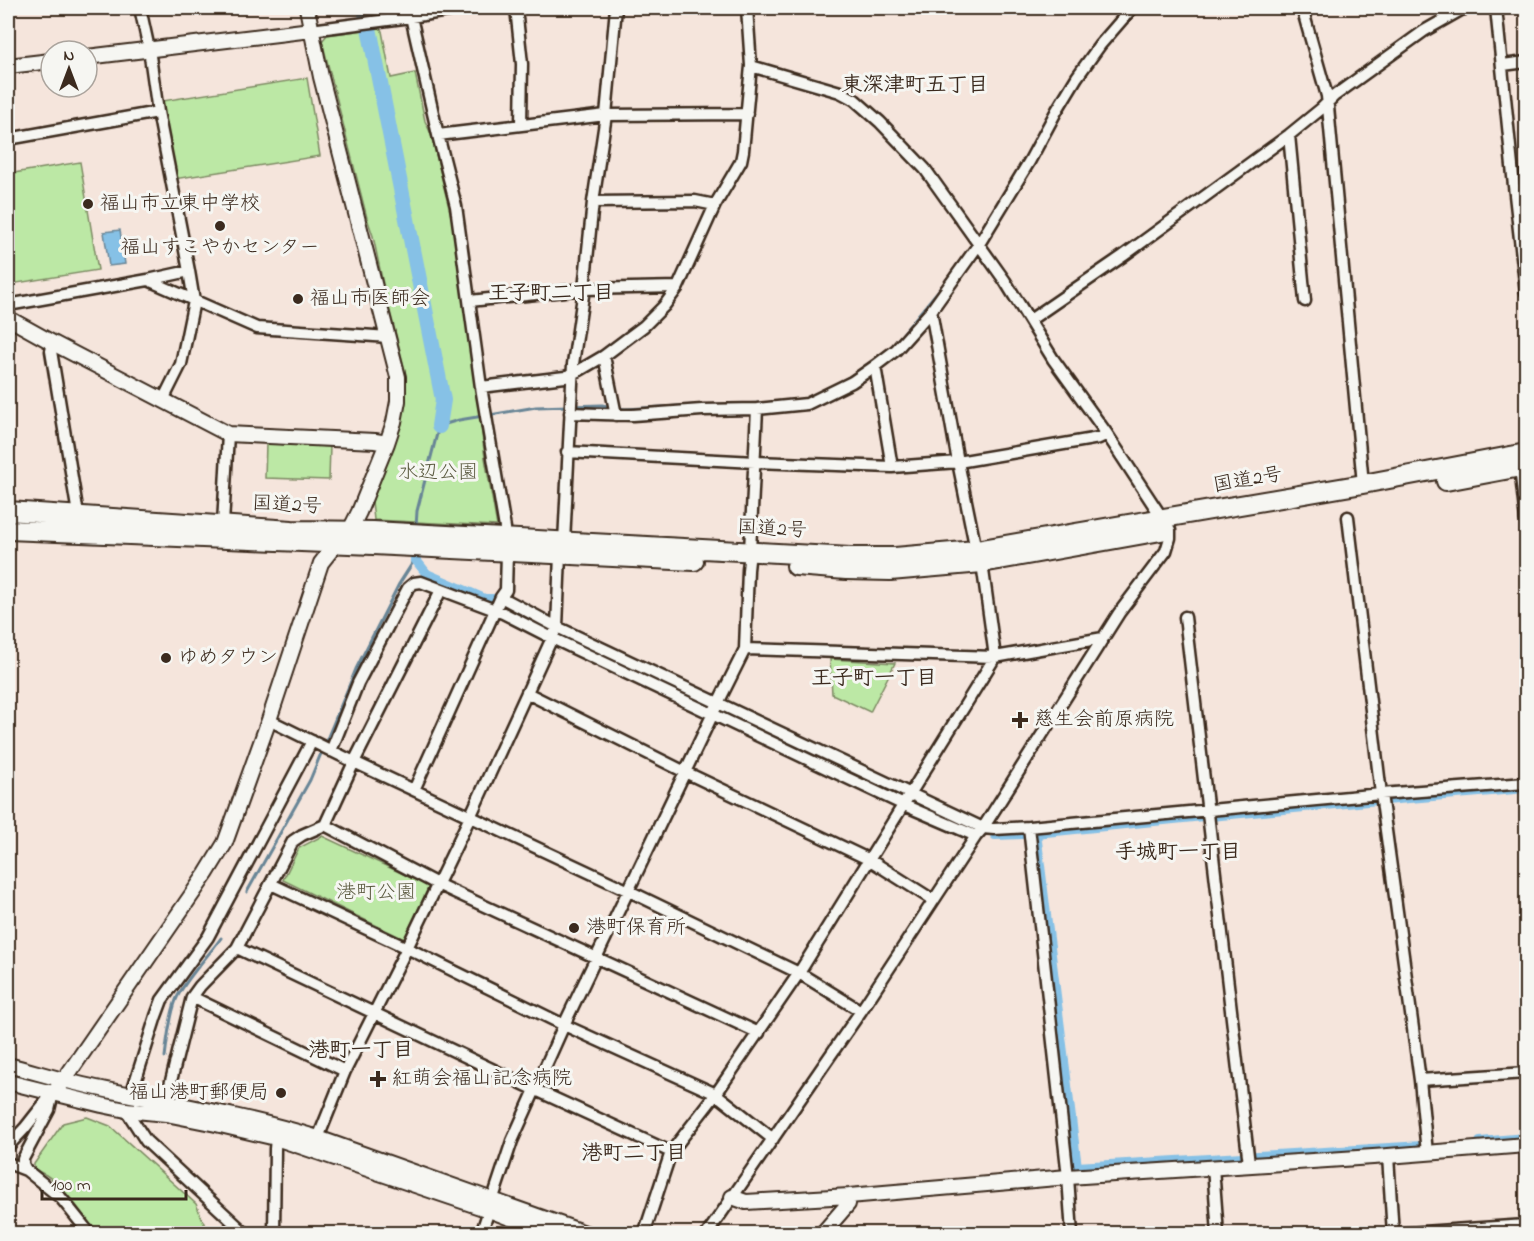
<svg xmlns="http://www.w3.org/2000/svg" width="1534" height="1241" font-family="'Indie Flower','Klee One',sans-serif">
<rect width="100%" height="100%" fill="#f5e5dc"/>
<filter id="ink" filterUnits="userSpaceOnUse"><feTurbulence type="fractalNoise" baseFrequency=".0167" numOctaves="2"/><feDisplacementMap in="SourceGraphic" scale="12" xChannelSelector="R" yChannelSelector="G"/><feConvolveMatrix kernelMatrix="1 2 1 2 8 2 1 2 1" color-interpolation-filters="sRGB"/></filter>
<g filter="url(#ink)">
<path fill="#bce8a5" stroke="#7c8962" stroke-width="1.5" d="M 380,28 L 382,31 L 391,78 L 415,73 L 425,121 L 431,134 L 451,216 L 459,254 L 485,458 L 497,526 L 374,520 L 372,501 L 392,451 L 403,416 L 405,402 L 405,370 L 383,284 L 373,236 L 367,218 L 322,41 L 327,35 Z
M 307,78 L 320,156 L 174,179 L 162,101 Z
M 80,162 L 98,270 L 11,284 L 8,264 L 8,174 Z
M 266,443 L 330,445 L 329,480 L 265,478 Z
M 830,659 L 895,663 L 870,712 L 832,694 Z
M 322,836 L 429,886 L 404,939 L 283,880 L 299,848 Z
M 87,1117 L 110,1126 L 196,1204 L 208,1233 L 96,1233 C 84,1216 64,1186 46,1175 C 42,1173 38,1171 34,1168 L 34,1164 L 63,1123 Z"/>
<path fill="#86c1e6" stroke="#688596" stroke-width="1.5" d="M 120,230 L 125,264 L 109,266 L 104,232 Z"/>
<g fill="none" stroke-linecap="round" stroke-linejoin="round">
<path stroke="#688596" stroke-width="3" d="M 1090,50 L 1099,37 L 1119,15
M 1047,118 L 1059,95 L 1070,80
M 891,348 L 942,286
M 830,387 L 851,376 L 881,355
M 618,408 L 625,409 L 698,405 L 767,403
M 490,415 L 536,407 L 602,405 L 611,407
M 416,527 L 417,511 L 439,426 L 459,420 L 483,416
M 247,892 L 310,780 L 356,669 L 399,584 L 415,559 L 415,555
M 165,1057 C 167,1040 170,1016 176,1000 C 183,982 209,955 221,938"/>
<path stroke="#86c1e6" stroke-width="10" d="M 415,559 L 427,574 L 485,599 L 494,599 L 510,609 L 600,654 L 918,805 L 957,821
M 1386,800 L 1526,788
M 1203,816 L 1036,833 L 1077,1167 L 1422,1146
M 1210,816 L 1378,800
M 995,835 L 1022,834
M 1480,1142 L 1526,1138"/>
<path stroke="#86c1e6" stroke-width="16" d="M 365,8 L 443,400 L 439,426"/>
<g stroke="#3b2a1e" stroke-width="15">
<path id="street" d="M 140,8 L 149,49 L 158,112 L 189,271 L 194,301 L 181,364 L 163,400
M 409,8 L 438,135 L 456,206 L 481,387 L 505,528 L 505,539
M 516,8 L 522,64 L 521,124
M 1302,8 L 1327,96 L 1363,484
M 1496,8 L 1514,186 L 1526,292
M 311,30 L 411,17 L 466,8
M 1503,65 L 1526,62
M 438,135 L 606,115 L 747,114
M 1289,135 L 1305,301
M 8,139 L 158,112
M 593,202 L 695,201 L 715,205
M 148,280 L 189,271
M 470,301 L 584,289 L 678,287
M 8,305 L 148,280 L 257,328 L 389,337
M 931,311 L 958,462 L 976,550
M 1030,320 L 1123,256 L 1289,135 L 1321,109 L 1334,96 L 1424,31 L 1461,10 L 1470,8
M 53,343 L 51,351 L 78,514
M 604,356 L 616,415
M 875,366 L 892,467
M 481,387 L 565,377 L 580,370 L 604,356 L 644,326 L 664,306 L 678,287 L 715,205 L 741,161 L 743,151 L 751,66 L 747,8
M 570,413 L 633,415 L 702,410 L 757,409 L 807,404 L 852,382 L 875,366 L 896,350 L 931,311 L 979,244 L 1029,162 L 1057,110 L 1077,77 L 1100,45 L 1132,8
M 567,452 L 755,462 L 892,467 L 958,462 L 1099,438 L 1107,434
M 1520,467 L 1526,520
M 1348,517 L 1381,794 L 1420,1080 L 1427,1153
M 223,524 L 228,434
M 564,542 L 573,364 L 584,289 L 593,202 L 606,115 L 616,8
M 501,597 L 557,627 L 983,828 L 994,829 L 1029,827 L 1381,794 L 1526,783
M 1185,617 L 1249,1164
M 745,649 L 995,657 L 1103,638
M 527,693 L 685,772 L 870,860 L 933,900
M 269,720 L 354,762 L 629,891 L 799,973 L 861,1011
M 331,751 L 358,683 L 408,588 L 414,583 L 421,582 L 503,613 L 552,638 L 904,805 L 976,836
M 414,790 L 501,597 L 506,590 L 507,552
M 325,825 L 437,884 L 759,1033
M 1029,827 L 1068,1177 L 1072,1234
M 271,884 L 407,948 L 564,1025 L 716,1094 L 773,1139
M 237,948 L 536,1090 L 671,1152
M 192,997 L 345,1071
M 1420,1080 L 1526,1073
M 53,1093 L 49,1110 L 23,1159 L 23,1164 L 26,1170 L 61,1198 L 90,1234
M 131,1095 L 156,1016 L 162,1000 L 208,937 L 312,741
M 166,1101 L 192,997 L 200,986 L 237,948 L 293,841 L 302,835 L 325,825 L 354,762 L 441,590
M 126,1110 L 146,1141 L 246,1234
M 318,1138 L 345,1071 L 407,948 L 470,817 L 557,627 L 560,555
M 8,1146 L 25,1128 L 51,1095
M 1388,1156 L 1393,1234
M 8,1163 L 26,1170
M 1213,1167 L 1218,1234
M 274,1234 L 275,1149 L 276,1138
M 481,1234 L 512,1141 L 564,1025 L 718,703 L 745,649 L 748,570 L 750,551 L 757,409
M 644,1234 L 671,1152 L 716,1094 L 799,973 L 995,657 L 982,563
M 707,1234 L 861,1011 L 976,836 L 983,828 L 1119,613 L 1166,551 L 1170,538 L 1170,530 L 1107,434 L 1053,359 L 1005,281 L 925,169 L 880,122 L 855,100 L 840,92 L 751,66
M 1393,1234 L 1526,1225"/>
</g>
<g stroke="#3b2a1e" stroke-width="18">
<path id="secondary" d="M 87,57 L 311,30
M 8,66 L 51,61
M 8,318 L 53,343 L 228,434 L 375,441 L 387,443
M 8,1065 C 39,1073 70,1083 102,1089 C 174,1104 247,1116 318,1138 L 588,1234
M 8,1082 L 102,1105 L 126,1110 L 166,1114 L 216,1124 L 276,1138 L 489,1210 L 552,1234
M 53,1093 L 64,1080 L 206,874 L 225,843 L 269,720 L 321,563 L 336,544 L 349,532 L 359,512 L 387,443 L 394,422 L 398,401 L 398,377 L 321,77 L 307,8
M 732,1197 L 746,1202 L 849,1196 L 1068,1177 L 1388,1156 L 1526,1145
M 822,1234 L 848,1204 L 849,1196"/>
</g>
<g stroke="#3b2a1e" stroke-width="22">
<path id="highway" d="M 1446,481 L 1526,466
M 8,511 L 292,530 L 373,531 L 850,557 L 895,557 L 976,550 L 1363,484 L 1526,453
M 8,530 L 373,545 L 694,561
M 796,566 L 846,570 L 890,571 L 982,563 L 1161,531"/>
</g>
<use href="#street" stroke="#f6f6f2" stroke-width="10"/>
<use href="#secondary" stroke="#f6f6f2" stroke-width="14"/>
<use href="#highway" stroke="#f6f6f2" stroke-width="18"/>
</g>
</g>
<g fill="#3b2a1e" stroke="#f6f6f2" stroke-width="2">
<circle cx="88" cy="204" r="6"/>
<circle cx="220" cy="226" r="6"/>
<circle cx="298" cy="299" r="6"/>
<circle cx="166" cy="658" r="6"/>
<path d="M1017 711h6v6h6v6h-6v6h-6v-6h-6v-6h6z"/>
<circle cx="574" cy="928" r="6"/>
<path d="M375 1070h6v6h6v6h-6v6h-6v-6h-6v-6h6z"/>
<circle cx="281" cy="1093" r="6"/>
</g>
<g text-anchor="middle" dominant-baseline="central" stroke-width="6" stroke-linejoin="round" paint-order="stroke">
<g font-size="20" fill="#3b2a1e" stroke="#f6f6f2" text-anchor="start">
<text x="100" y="204">福山市立東中学校</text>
<text x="220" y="248" text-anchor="middle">福山すこやかセンター</text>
<text x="310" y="299">福山市医師会</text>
<text x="178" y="658">ゆめタウン</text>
<text x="1034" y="720">慈生会前原病院</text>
<text x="586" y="928">港町保育所</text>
<text x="392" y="1079">紅萌会福山記念病院</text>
<text x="269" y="1093" text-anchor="end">福山港町郵便局</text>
</g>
<g font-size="20" fill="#5b5a40" stroke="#f6f6f2">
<text x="438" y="473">水辺公園</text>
<text x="376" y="893">港町公園</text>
</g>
<g font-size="20" fill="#3b2a1e" stroke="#f6f6f2">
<text transform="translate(1248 481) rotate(-10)">国道2号</text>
<text transform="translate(287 506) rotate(3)">国道2号</text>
<text transform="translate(772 530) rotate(3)">国道2号</text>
</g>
<g font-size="21" font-weight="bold" fill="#3b2a1e" stroke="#f6f6f2">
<text x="915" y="86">東深津町五丁目</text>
<text x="551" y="294">王子町二丁目</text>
<text x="874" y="679">王子町一丁目</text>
<text x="1178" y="853">手城町一丁目</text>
<text x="361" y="1051">港町一丁目</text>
<text x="634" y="1154">港町二丁目</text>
</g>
</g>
<rect width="1534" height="1241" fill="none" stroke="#f6f6f2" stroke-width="30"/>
<rect x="15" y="15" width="1504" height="1211" fill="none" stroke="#3b2a1e" stroke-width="2" filter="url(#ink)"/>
<g transform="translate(69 69)"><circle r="28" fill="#f6f6f2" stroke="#aba49d" stroke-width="1.5"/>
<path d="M0-4.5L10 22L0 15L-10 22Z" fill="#3b2a1e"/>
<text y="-9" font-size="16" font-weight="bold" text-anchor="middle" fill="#3b2a1e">N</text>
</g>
<path d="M42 1190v9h144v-9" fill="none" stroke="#3b2a1e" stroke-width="3"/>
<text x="51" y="1190" font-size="18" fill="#3b2a1e" stroke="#f6f6f2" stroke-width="4.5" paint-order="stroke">100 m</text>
</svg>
